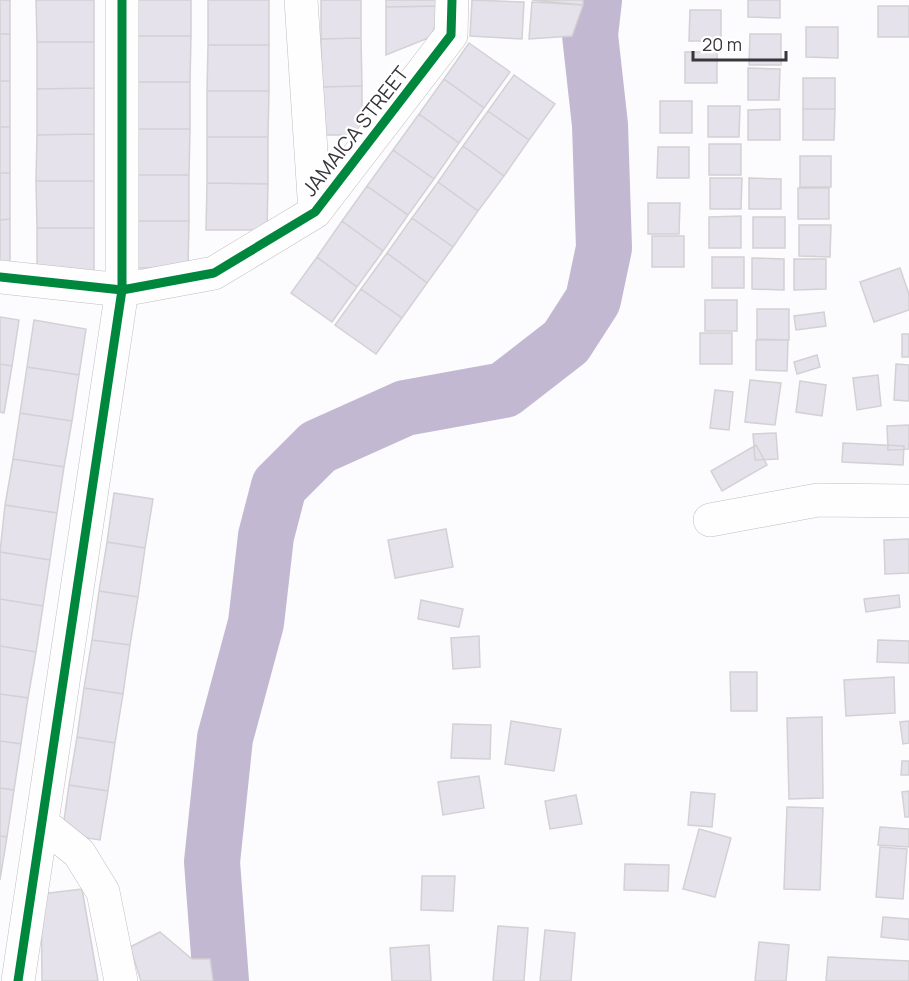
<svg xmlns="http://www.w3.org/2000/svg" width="909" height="981" font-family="Manrope,sans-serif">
<rect width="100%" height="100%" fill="#fcfbfe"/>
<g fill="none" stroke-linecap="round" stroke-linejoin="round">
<path stroke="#c2b8d1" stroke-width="56" d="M 221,981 L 212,862 L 225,738 L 256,623 L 266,536 L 279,486 L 318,447 L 405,408 L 504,390 L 566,342 L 593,300 L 604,248 L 600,125 L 590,35 L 594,0"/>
</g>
<path fill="#e5e2eb" stroke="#d2d1d4" stroke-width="1.5" d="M 0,0 L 10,0 L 10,34 L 0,34 Z
M 36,0 L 94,0 L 94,42 L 37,42 Z
M 130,0 L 191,0 L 191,36 L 130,36 Z
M 208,0 L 269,0 L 269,45 L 208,45 Z
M 321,0 L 361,0 L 361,38 L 321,39 Z
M 386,0 L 442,0 L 442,6 L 386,7 Z
M 472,0 L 524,2 L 522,39 L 470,36 Z
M 532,0 L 583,0 L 583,5 Z
M 748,0 L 780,0 L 780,18 L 748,17 Z
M 532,2 L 583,5 L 572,36 L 529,39 Z
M 442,6 L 431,37 L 386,55 L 386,7 Z
M 878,6 L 909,6 L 909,37 L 878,37 Z
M 690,10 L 721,10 L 721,41 L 689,41 Z
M 806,27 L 838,27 L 838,58 L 806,57 Z
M 0,34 L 10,34 L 10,81 L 0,81 Z
M 750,34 L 781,34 L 781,65 L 749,65 Z
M 130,36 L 191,36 L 190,82 L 129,82 Z
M 361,38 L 362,86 L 322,87 L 321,39 Z
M 37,42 L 94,42 L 94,88 L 37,89 Z
M 469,43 L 510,72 L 484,108 L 444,79 Z
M 208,45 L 269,45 L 269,91 L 207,91 Z
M 685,52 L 717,52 L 717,83 L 685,83 Z
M 748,68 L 780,69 L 779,100 L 748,100 Z
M 514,75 L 555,104 L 529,140 L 488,111 Z
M 803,78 L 835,78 L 835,109 L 803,109 Z
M 444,79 L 484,108 L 459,143 L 419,114 Z
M 0,81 L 10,81 L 10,127 L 0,127 Z
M 129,82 L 190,82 L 190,129 L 129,129 Z
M 362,86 L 362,135 L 322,135 L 322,87 Z
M 94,88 L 94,134 L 37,135 L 37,89 Z
M 207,91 L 269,91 L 268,137 L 207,137 Z
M 660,101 L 692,101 L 692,133 L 660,133 Z
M 708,106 L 740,106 L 739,137 L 708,137 Z
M 780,109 L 780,140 L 748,140 L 748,110 Z
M 803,109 L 835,109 L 834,140 L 803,140 Z
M 488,111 L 529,140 L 504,176 L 463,146 Z
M 419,114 L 459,143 L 434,179 L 393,150 Z
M 0,127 L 10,127 L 10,173 L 0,173 Z
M 129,129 L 190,129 L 189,175 L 129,175 Z
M 94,134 L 94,181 L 36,181 L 37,135 Z
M 207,137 L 268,137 L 268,184 L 207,183 Z
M 709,144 L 741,144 L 741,175 L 709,175 Z
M 463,146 L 504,176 L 478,211 L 438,182 Z
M 658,147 L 689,147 L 689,178 L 657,178 Z
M 393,150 L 434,179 L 408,215 L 367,186 Z
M 800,156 L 831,156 L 831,187 L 800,187 Z
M 0,173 L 10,173 L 10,219 L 0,220 Z
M 129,175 L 189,175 L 189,221 L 128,221 Z
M 710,178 L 742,178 L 741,209 L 710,209 Z
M 749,178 L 781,179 L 781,209 L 749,209 Z
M 36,181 L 94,181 L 94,228 L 37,228 Z
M 438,182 L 478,211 L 453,247 L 412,218 Z
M 207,183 L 268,184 L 267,230 L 206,230 Z
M 367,186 L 408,215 L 383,251 L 342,221 Z
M 798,188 L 829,188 L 829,219 L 798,219 Z
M 648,203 L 680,203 L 679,234 L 648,234 Z
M 741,216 L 741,248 L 709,248 L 709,217 Z
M 753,217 L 785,217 L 785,248 L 753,248 Z
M 412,218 L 453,247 L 427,283 L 387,253 Z
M 10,219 L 10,266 L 0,266 L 0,220 Z
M 128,221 L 189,221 L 188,268 L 128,268 Z
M 342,221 L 383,251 L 357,287 L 317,257 Z
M 799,225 L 831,225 L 830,257 L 799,256 Z
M 37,228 L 94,228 L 94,274 L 37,274 Z
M 652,236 L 684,236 L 684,267 L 652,267 Z
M 387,253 L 427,283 L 402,318 L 361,289 Z
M 317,257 L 357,287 L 332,322 L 291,293 Z
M 712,257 L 744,257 L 744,288 L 712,288 Z
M 752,258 L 784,259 L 784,290 L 752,289 Z
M 794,259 L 826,259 L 826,289 L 794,290 Z
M 900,268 L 909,294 L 909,310 L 874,322 L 860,282 Z
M 361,289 L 402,318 L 376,354 L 335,325 Z
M 705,300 L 737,300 L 737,331 L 705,331 Z
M 757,309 L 789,309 L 789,340 L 757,339 Z
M 824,312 L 826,326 L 796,330 L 794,316 Z
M 0,317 L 19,320 L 12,366 L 0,364 Z
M 34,320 L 86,329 L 79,375 L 27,367 Z
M 700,333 L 732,333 L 732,364 L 700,364 Z
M 902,334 L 909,334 L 909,357 L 902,357 Z
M 756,340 L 788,340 L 787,371 L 756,370 Z
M 817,355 L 820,367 L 797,374 L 794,362 Z
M 0,364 L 12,366 L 4,413 L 0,412 Z
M 896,364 L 909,365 L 909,401 L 894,400 Z
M 27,367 L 79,375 L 72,421 L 20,413 Z
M 878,375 L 881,406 L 857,410 L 853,378 Z
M 750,380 L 781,383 L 775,425 L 745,422 Z
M 800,381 L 826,385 L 822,416 L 796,412 Z
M 715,390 L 733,392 L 729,430 L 710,428 Z
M 20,413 L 72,421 L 64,467 L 13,459 Z
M 909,425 L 909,449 L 888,450 L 887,426 Z
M 776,433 L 778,459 L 755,460 L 753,434 Z
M 843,443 L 904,446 L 903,465 L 842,462 Z
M 756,445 L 767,465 L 722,491 L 711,471 Z
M 13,459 L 64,467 L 57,513 L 5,505 Z
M 114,493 L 153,499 L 145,548 L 107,542 Z
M 5,505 L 57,513 L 50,560 L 0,552 Z
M 446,529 L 453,567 L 395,578 L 388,540 Z
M 909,539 L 909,573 L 885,574 L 884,540 Z
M 107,542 L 145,548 L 138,597 L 99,591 Z
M 0,552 L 50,560 L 43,606 L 0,599 Z
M 99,591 L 138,597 L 130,645 L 92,640 Z
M 899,595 L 900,607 L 866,612 L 864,599 Z
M 0,599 L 43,606 L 36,652 L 0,646 Z
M 421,600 L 463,609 L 459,627 L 418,619 Z
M 479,636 L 480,667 L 453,669 L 451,638 Z
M 92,640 L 130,645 L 123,694 L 84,688 Z
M 878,640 L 909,641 L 909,663 L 877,662 Z
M 0,646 L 36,652 L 28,698 L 0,694 Z
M 730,672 L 757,672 L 757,711 L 731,711 Z
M 894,677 L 895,713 L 846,716 L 844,680 Z
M 84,688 L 123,694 L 115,743 L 77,737 Z
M 0,694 L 28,698 L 21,744 L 0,741 Z
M 822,717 L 823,798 L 789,799 L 787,718 Z
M 511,721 L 561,729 L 554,771 L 505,764 Z
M 909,721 L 909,743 L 903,744 L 900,722 Z
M 453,724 L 491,725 L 490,759 L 451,758 Z
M 77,737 L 115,743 L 108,791 L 69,785 Z
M 0,741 L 21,744 L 14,790 L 0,788 Z
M 902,761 L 909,761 L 909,775 L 901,775 Z
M 479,776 L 484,808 L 443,815 L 438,782 Z
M 69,785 L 108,791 L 100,840 L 62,834 Z
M 0,788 L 14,790 L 7,837 L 0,836 Z
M 909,791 L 909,817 L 905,817 L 902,792 Z
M 691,792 L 715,794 L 712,827 L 688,825 Z
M 576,795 L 582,824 L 550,829 L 545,801 Z
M 787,807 L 823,808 L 820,890 L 784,889 Z
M 880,827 L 909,829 L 909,847 L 878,845 Z
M 699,829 L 731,838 L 715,897 L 683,889 Z
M 0,836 L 7,837 L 0,880 Z
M 880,847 L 907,849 L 903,899 L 876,897 Z
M 625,864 L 669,865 L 668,891 L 624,890 Z
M 422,876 L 455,876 L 453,911 L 421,910 Z
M 82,889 L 98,981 L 42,981 L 41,894 Z
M 883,917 L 909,919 L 909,940 L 881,937 Z
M 498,926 L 528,928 L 524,981 L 493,981 Z
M 545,930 L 575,933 L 571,981 L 540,981 Z
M 160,932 L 192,959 L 210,959 L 213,981 L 141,981 L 130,947 Z
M 759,942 L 789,945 L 786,981 L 755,981 Z
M 429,945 L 431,981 L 392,981 L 390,948 Z
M 828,957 L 909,961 L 909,981 L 826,981 Z"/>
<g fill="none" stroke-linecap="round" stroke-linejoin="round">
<g stroke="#bfbec1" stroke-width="34">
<path id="street" d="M 301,0 L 315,212
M 0,277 L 122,290 L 214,273 L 315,212 L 451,35 L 452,0
M 710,520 L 818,500 L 909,501
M 43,824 L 79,853 L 103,892 L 121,981
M 18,981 L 122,290 L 122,0"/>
</g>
<use href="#street" stroke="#fffeff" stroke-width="33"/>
<g stroke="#fff" stroke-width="13">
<path id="cycleway" d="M 0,277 L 122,290 L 214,273 L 315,212 L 451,35 L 452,0
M 18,981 L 122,290 L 122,0"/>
</g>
<use href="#cycleway" stroke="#00873e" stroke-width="9"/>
</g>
<g text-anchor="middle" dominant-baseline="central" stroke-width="4.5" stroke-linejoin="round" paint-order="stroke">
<g font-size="20" fill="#38363b" stroke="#fff">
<text transform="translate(355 131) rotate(-52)">JAMAICA STREET</text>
</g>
</g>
<path d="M693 51v9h93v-9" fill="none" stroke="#38363b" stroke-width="3"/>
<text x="702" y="51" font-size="18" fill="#38363b" stroke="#ffffff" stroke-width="4.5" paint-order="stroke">20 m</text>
</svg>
